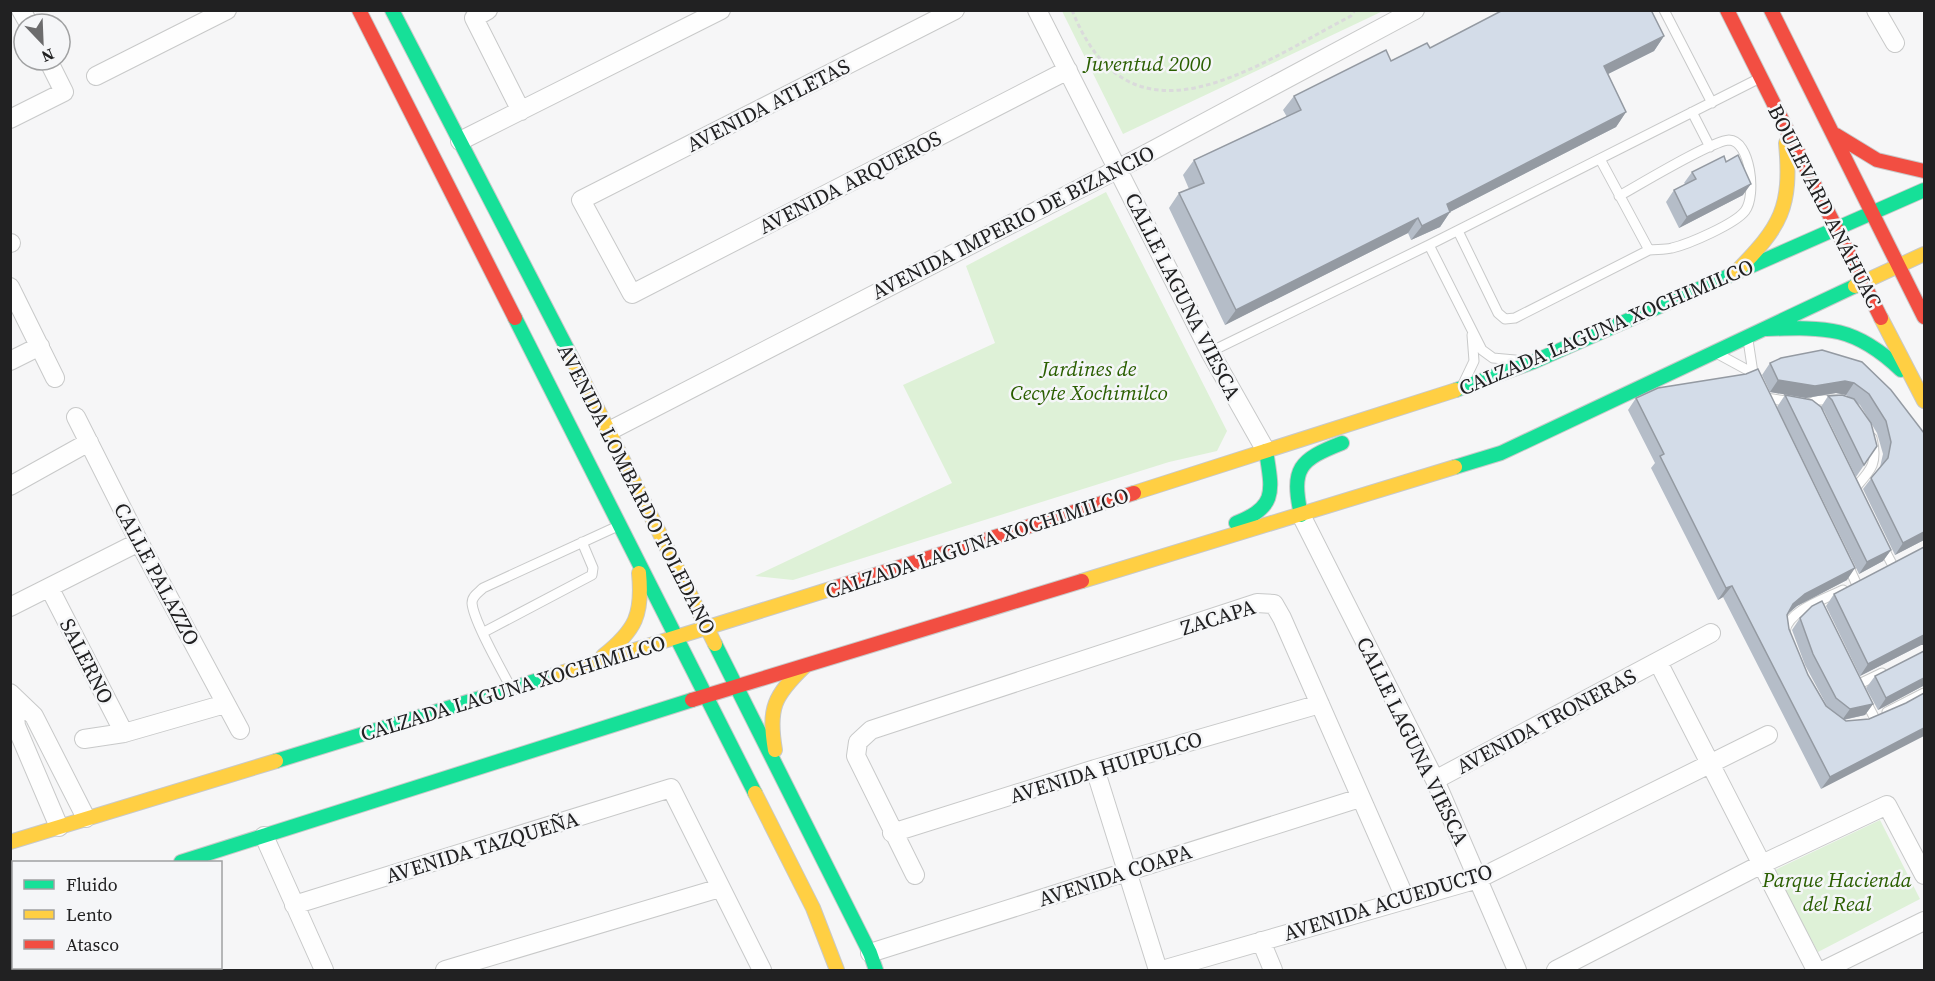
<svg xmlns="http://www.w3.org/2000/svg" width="1935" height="981" font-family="'Source Serif 4',serif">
<rect width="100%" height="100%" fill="#f6f6f7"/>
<path fill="#def1d7" d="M 1062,11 L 1383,11 L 1123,134 Z
M 1106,192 L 1227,431 L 1217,451 L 1169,462 L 793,580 L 755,576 L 952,483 L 903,385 L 995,343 L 966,266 Z
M 1880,820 L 1920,899 L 1818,952 L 1773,871 Z"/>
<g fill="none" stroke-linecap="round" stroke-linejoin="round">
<g stroke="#c8c9c9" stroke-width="11">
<path id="lane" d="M 1664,10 L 1712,103
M 1692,112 L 1710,147
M 1600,159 L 1649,250
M 1458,231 L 1498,313 L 1505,319 L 1515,318 L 1649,250 C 1656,249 1665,250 1672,248 C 1689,244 1735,224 1745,211 C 1757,195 1750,140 1729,140 C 1711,141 1639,185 1619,196
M 1429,245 L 1482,350 L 1493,358 L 1515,360
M 1748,340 L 1753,373 L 1757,381
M 1210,352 L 1429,245 L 1756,80
M 1718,354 L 1753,373
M 1464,382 L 1474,361 L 1472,335
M 1766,398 L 1792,402
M 1807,405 L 1817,400 L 1837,400
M 1855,488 C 1871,470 1878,464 1872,438
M 1882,545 L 1892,564
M 1847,563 L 1856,583
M 1785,631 C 1789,610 1825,599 1843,590
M 484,632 L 592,575 L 593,568 L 582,542
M 1854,680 L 1857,685 L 1882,673
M 510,686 C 501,669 473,620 472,603 C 472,596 478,593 483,588 L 618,526
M 1864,698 L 1874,717
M 1887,712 L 1924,693"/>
</g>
<g stroke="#c8c9c9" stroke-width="20">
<path id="street" d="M 21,10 L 29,24
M 488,10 L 474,18 L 521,111
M 955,10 L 581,200 L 632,294 L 1068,70
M 1037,10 L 1210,352 L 1266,451
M 1876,10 L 1895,43
M 96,76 L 227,10
M 10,119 L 64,92 L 48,60
M 460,141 L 721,10
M 10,243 L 11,243
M 10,287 L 55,378
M 10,361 L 40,346
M 76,417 L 139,542 L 240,730
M 609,431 L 1118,169 L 1415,10
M 10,486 L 89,442
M 1301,515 L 1435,780 L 1517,970
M 50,589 L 124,733
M 10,607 L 139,542
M 1658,662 L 1816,970
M 10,693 L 34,716 L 86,818
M 13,698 L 16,726 L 59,827
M 84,739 L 124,733 L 225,704
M 1095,769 L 1158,970
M 1435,780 L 1711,633
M 892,833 L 1095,769 L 1320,704
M 264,836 L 324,970
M 915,875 L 856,756 L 858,742 L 871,730 L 1257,603 L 1274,604 L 1282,618 L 1406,900
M 294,905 L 671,788 L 762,970
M 1261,941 L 1273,970
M 870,953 L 1360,798
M 205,968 L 206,970
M 85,970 L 95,968
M 445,970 L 720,888
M 1162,970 L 1478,879 L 1768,735
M 1556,970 L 1760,865 L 1887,805 L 1924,875
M 1824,970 L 1924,921"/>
</g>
<g stroke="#c8c9c9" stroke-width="16">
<path id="fast" d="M 392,10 L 573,360
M 515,318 L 755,793
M 1766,329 C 1827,327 1855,326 1901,370
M 1456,390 L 1533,362 L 1924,190
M 1455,467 L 1501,453 L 1855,286
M 1301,515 C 1291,468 1299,460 1342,443
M 1236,523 C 1278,507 1272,490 1266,451
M 715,644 L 870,953 L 876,970
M 276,761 L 561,673
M 181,862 L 692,700"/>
</g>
<g stroke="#c8c9c9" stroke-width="16">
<path id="slow" d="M 1737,271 C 1781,226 1792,208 1786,143
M 1855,286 L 1924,254
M 1881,318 L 1924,401
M 573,360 L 715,644
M 1134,493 L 1456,390
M 1082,581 L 1455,467
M 603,656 C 636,630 643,614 639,573
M 561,673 L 837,587
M 775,750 C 768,708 774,696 804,667
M 755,793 L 813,908 L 837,970
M 10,842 L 276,761"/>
</g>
<g stroke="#c8c9c9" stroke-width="16">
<path id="jam" d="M 359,10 L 515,318
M 1727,10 L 1881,318
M 1771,10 L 1924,317
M 1836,135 L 1877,160 L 1924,171
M 837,587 L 1134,493
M 692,700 L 1082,581
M 10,916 L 14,915"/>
</g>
<path stroke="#dadadb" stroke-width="3" stroke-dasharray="4.5 3" stroke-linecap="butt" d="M 1072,10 C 1131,159 1256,65 1351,16 L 1355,10"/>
<use href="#lane" stroke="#fefefe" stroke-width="9"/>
<use href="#street" stroke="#fefefe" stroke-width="18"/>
<use href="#fast" stroke="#16e098" stroke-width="14"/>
<use href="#slow" stroke="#ffcf43" stroke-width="14"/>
<use href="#jam" stroke="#f24e42" stroke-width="14"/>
</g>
<path fill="#b5bdc8" d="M 1664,36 L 1654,51 L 1608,74 L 1626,112 L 1616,127 L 1450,212 L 1440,227 L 1411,240 L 1408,233 L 1225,325 L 1169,208 L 1179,193 L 1189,189 L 1183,175 L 1194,160 L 1287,117 L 1283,110 L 1294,96 L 1430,48 Z
M 1692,172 L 1743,195 L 1679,228 L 1666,202 L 1674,190 L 1685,184 L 1684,183 Z
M 1822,350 L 1924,433 L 1924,541 L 1924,540 L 1895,555 L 1863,489 L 1880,467 L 1883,454 L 1877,433 L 1860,405 L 1856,402 L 1877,446 L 1856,477 L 1824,411 L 1821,408 L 1891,550 L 1883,561 L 1859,574 L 1777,407 L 1785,395 L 1821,407 L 1828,396 L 1849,397 L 1846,395 L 1836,393 L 1806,398 L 1770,392 L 1762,375 L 1770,363 Z
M 1636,398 L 1847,580 L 1797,606 L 1787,615 L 1789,629 L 1808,675 L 1827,706 L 1805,665 L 1792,630 L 1800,618 L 1873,704 L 1865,715 L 1844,720 L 1846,721 L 1869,719 L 1906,703 L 1821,789 L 1723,597 L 1718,600 L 1651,468 L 1655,463 L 1628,410 Z
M 1834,594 L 1921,645 L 1860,676 L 1826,606 Z
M 1924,651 L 1924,687 L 1923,686 L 1878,710 L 1866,688 L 1875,676 Z"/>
<path fill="#949aa2" d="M 1664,36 L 1654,51 L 1594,81 L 1604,66 Z
M 1626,112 L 1616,127 L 1442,216 L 1450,212 L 1440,227 L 1411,240 L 1422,226 L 1447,204 Z
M 1751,184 L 1743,195 L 1679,228 L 1687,217 Z
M 1418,218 L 1408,233 L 1225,325 L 1236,310 Z
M 1778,380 L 1845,381 L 1854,383 L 1846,395 L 1836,393 L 1806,398 L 1770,392 Z
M 1924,532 L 1924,540 L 1895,555 L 1903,543 Z
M 1891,550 L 1883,561 L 1859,574 L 1867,562 Z
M 1855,568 L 1847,580 L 1797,606 L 1785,616 L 1793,604 L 1805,594 Z
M 1732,586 L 1723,597 L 1718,600 L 1726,588 Z
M 1924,635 L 1924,645 L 1921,645 L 1860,676 L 1868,664 Z
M 1924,678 L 1924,685 L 1923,686 L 1878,710 L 1886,698 Z
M 1873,704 L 1865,715 L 1842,720 L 1850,709 Z
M 1924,728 L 1924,736 L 1821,789 L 1830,777 Z"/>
<path fill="#d3dce8" stroke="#949aa2" stroke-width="1.5" d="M 1503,10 L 1651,10 L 1664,36 L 1604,66 L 1626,112 L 1447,204 L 1450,212 L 1422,226 L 1418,218 L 1236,310 L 1179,193 L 1204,183 L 1194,160 L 1301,110 L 1294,96 L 1386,50 L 1391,61 L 1427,43 L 1430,48 Z
M 1738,155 L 1751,184 L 1687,217 L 1674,190 L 1696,179 L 1692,172 L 1724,156 L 1726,162 Z
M 1822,350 L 1862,362 L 1891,390 L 1924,433 L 1924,532 L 1903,543 L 1871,478 L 1888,458 L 1891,442 L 1886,421 L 1869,394 L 1854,383 L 1845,381 L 1815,386 L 1778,380 L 1770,363 L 1781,358 Z
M 1758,369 L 1855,568 L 1805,594 L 1793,604 L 1787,615 L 1789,629 L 1808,675 L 1826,706 L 1846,721 L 1869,719 L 1906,703 L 1924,693 L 1924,728 L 1830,777 L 1732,586 L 1726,588 L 1660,456 L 1664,454 L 1636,398 L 1658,388 L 1746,374 Z
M 1785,395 L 1812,400 L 1821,407 L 1891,550 L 1867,562 Z
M 1842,395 L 1854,399 L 1871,423 L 1877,446 L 1864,465 L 1832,400 L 1828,396 Z
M 1924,547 L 1924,635 L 1868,664 L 1834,594 Z
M 1822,601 L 1873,704 L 1850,709 L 1836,698 L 1813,654 L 1800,618 L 1812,606 Z
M 1924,651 L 1924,678 L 1886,698 L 1875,676 Z"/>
<g text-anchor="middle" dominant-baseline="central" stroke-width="5" stroke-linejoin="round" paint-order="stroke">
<g font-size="21" font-style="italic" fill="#2a5e00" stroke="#f5f6f8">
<text x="1148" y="63">Juventud 2000</text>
<text x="1089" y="368">Jardines de<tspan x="1089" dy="24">Cecyte Xochimilco</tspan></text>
<text x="1837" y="879">Parque Hacienda<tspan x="1837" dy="24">del Real</tspan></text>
</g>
<g font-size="21" fill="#212122" stroke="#f5f6f8">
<text transform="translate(768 105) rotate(-27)">AVENIDA ATLETAS</text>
<text transform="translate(850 182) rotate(-27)">AVENIDA ARQUEROS</text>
<text transform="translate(1825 206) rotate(63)">BOULEVARD ANÁHUAC</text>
<text transform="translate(1013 222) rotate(-27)">AVENIDA IMPERIO DE BIZANCIO</text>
<text transform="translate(1183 296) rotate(63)">CALLE LAGUNA VIESCA</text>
<text transform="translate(1606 327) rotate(-23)">CALZADA LAGUNA XOCHIMILCO</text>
<text transform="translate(637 489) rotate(63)">AVENIDA LOMBARDO TOLEDANO</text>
<text transform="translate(977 543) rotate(-18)">CALZADA LAGUNA XOCHIMILCO</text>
<text transform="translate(157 574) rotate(62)">CALLE PALAZZO</text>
<text transform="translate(1218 617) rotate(-17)">ZACAPA</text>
<text transform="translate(87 661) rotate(63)">SALERNO</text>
<text transform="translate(513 688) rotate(-17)">CALZADA LAGUNA XOCHIMILCO</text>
<text transform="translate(1546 721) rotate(-28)">AVENIDA TRONERAS</text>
<text transform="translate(1413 741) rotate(64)">CALLE LAGUNA VIESCA</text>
<text transform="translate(1106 767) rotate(-17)">AVENIDA HUIPULCO</text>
<text transform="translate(482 847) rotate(-17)">AVENIDA TAZQUEÑA</text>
<text transform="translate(1115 875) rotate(-18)">AVENIDA COAPA</text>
<text transform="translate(1388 902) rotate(-17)">AVENIDA ACUEDUCTO</text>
</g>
</g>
<rect width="1935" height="981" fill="none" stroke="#212122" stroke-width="24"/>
<rect x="12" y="861" width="210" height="108" fill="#f5f6f8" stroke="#a0a1a2" stroke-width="1.5"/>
<rect x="24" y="880" width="30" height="9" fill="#16e098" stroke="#a0a1a2" stroke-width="1.5"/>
<text x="66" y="891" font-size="18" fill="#212122">Fluido</text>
<rect x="24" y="910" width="30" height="9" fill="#ffcf43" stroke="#a0a1a2" stroke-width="1.5"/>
<text x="66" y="921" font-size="18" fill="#212122">Lento</text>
<rect x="24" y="940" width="30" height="9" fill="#f24e42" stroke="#a0a1a2" stroke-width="1.5"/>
<text x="66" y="951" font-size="18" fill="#212122">Atasco</text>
<g transform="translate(42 42) rotate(157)"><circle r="28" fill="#f5f6f8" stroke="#a0a1a2" stroke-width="1.5"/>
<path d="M0-4.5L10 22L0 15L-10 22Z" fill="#6c6c6d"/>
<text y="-9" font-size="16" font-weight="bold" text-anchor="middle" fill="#212122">N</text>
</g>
</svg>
